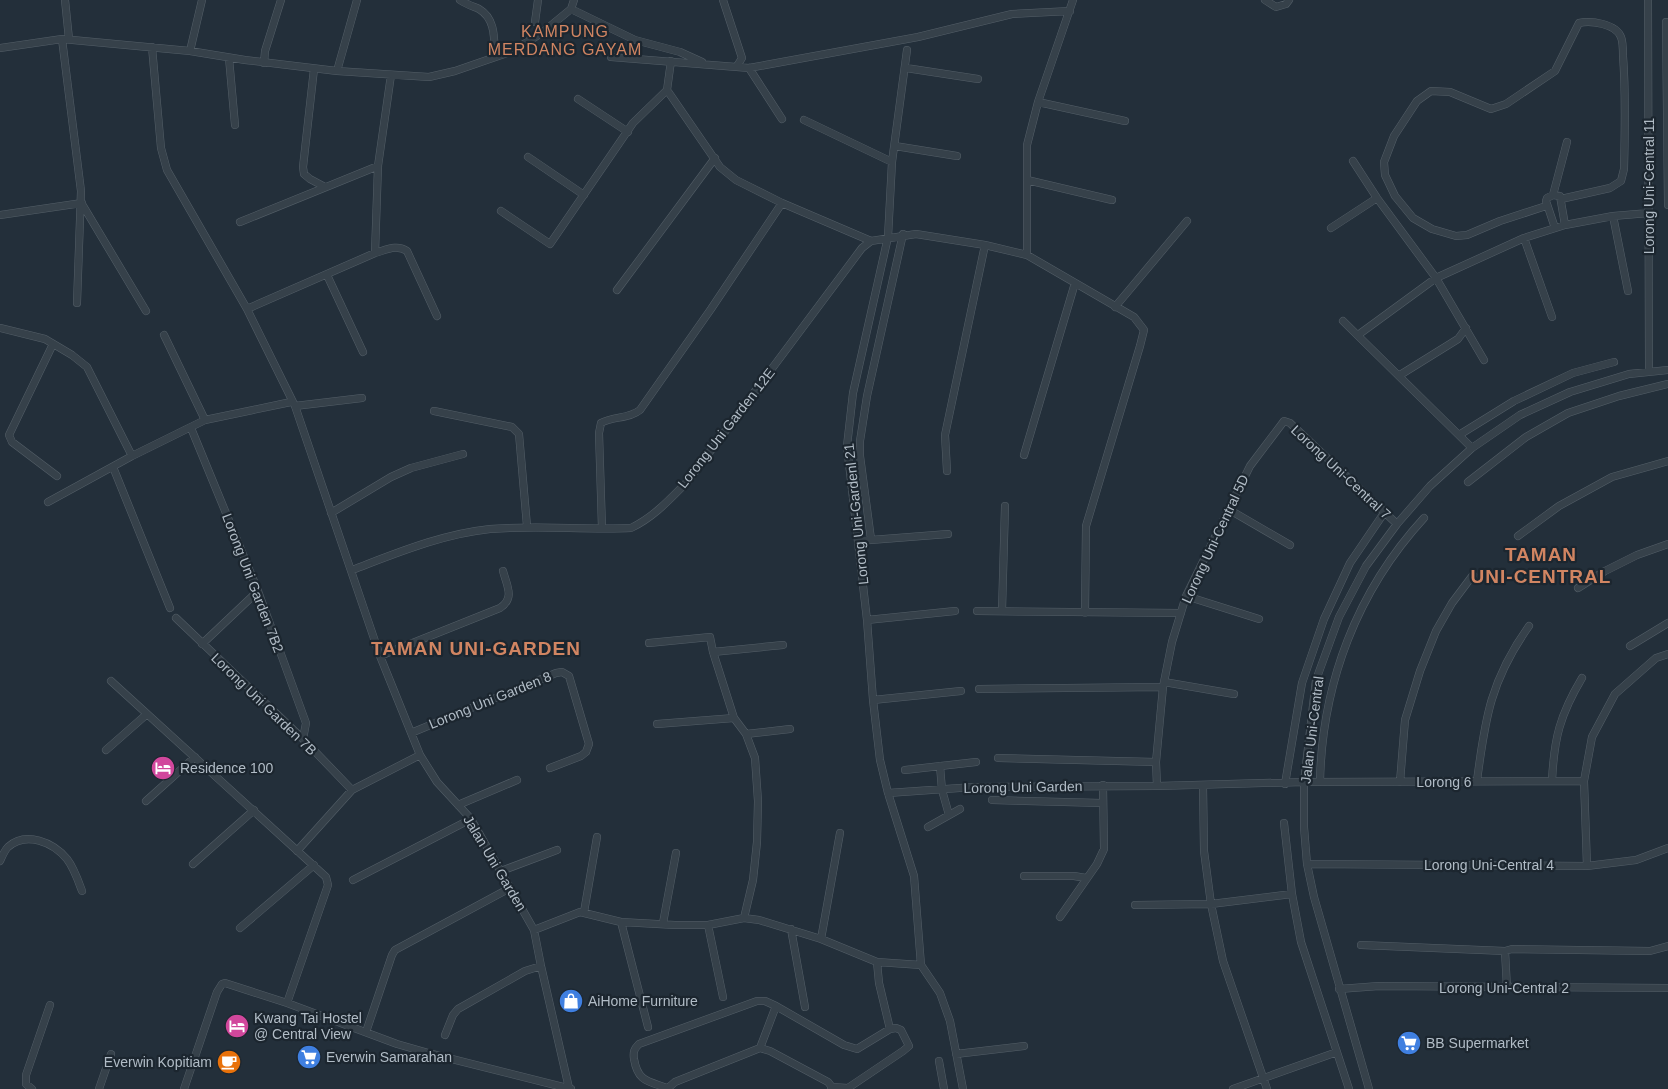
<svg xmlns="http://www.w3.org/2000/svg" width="1668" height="1089" font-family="Helvetica,sans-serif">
<rect width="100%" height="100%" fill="#232f3a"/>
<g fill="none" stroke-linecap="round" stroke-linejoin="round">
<g stroke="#545f68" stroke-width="8">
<path id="minor" d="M 65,0 L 69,39
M 460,0 C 466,4 472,6 479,9 C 496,19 494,39 495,57
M 723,0 L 742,58 L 737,66
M 1265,0 L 1276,7 L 1286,4 L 1289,0
M 1648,0 L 1649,371
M 571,9 L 635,40 L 680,52 L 702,62
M 535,22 L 538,0
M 1666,22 L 1668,205
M 62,39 L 81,191 L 77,303
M 152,47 L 161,148 L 167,170 L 247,309 L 295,406 L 380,656 L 420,755 L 437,782 L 471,819 L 534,930 L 541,966 L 569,1088
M 0,48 L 62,39 L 190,51 L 245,60 L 337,71 L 429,77 L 455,71 L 513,51 L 543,32 L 571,9 L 574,0
M 907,50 L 892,162 L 888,237 L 853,393 L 847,446 L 867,620 L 873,700 L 880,760 L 888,793 L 914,876 L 921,965 L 940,993 L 950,1021 L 963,1089
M 190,51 L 202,0
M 611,57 L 749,68 L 918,37 L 1012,14 L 1070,11
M 229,58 L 235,125
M 264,63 L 265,51 L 281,0
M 749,68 L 782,119
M 906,68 L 978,79
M 314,69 L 303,167 L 304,174 L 310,179 L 325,187
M 337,71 L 357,0
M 667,90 L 720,167 L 736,180 L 782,203 L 871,241 L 916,234 L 985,245 L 1027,255 L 1134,317 L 1144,330 L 1140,346 L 1086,526 L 1085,613
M 578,99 L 628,132
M 1038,102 L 1125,121
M 804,120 L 892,162
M 895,146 L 957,156
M 528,157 L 584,195
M 1353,161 L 1377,198 L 1436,278 L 1484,360
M 1027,180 L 1112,200
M 1553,195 L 1567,142
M 82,204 L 146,311
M 1546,206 L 1500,221 L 1467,235 L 1456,236 L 1432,229 L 1413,218 L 1395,196 L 1385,175 L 1384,162 L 1394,136 L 1417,101 L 1431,91 L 1450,92 L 1491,109 L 1506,104 L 1555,71 L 1579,23 C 1591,20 1616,24 1621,37 C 1623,42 1623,50 1623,56 C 1626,93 1625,131 1624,169 L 1621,181 L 1610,188 L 1561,199
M 501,211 L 550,244 L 633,123 L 667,90 L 671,61
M 0,215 L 82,203
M 1613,216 L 1628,291
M 240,222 L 378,166
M 1331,228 L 1377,198
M 1555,228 L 1546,201 L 1547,198 L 1553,195 L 1560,196 L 1565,225
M 1524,238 L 1552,317
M 375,253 L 378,166 L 391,75
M 1027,255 L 1027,145 L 1038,102 L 1073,0
M 327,275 L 363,352
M 617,290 L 715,158
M 1115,307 L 1187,221
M 247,309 L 375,253 C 386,250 397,244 407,251 L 437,316
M 1343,321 L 1472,448
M 0,328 L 45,339 L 72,355 L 87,367 L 132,456
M 164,335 L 205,420
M 1358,335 L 1436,278 L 1524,238 L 1565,225 L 1613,216 L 1649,213
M 53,344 L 9,435 L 12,442 L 57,476
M 1400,375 L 1458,339 L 1466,328
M 295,406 L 362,398
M 434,411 L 512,427 L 519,434 L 527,526
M 191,428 L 258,591 L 306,723 L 303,739
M 1459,435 L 1514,401 L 1573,373 L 1614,362
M 1024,455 L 1075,283
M 113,467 L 170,608
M 947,471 L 945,435 L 985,245
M 1468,482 L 1526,437 L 1568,413 L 1619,396 L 1668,384
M 48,502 L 132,456 L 205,420 L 291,402
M 1228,509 L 1290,545
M 331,513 L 391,477 L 411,468 L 463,454
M 602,528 L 599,433 L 601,423 C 613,416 629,419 640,410 L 711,309 L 782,203
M 1518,536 L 1559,506 L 1612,477 L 1668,461
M 871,539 L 860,456 L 860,441 L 867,396 L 903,234
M 858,541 L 948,534
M 352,570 C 397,553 442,534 490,529 C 537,525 584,530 631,528 C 654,517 670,499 688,481 L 862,248 L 871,241
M 1578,588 L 1605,571 L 1637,555 L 1668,544
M 1186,596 L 1259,619
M 977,611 L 1181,613
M 1002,611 L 1005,506
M 176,618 L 303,739 L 352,790
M 867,620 L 955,611
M 649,643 L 710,637 L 713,652 L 734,718 L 746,734 L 755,758 L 758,801 L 757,842 L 753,880 L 744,918
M 202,644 L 258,591
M 1630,646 L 1668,623
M 713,652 L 783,645
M 380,656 L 500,608 C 515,598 507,586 503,571
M 111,681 L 326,877 L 328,885 L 287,1003
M 1164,682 L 1234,694
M 979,689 L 1163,687
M 873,700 L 961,691
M 657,724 L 734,718
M 411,733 L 556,673 L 562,672 L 569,676 L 589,744 L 586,752 L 581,756 L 550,768
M 746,734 L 790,729
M 106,750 L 147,714
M 998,758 L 1156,762
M 940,766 L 942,790 L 949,815
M 905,770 L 976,762
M 1477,781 C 1485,718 1491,679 1529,626
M 1552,781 C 1554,738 1560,715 1582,678
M 1320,782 C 1322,683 1357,591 1424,518
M 1400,782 L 1405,720 L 1420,671 L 1436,631 L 1452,603 L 1473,575
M 1285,784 L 1302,683 L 1324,619 L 1350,563 L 1384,513
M 1203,785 L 1204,851 L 1211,904 L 1223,961 L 1267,1089
M 1157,786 L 1156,762 L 1163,687 L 1172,642 L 1186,596 L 1250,466 L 1284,421 L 1290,423 L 1397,524
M 888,793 L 974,787 L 1157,786 L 1304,782 L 1584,781
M 992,800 L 1102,803
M 146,801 L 195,757
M 458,805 L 517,780
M 1284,823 L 1292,894 L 1301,942 L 1349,1089
M 928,827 L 960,809
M 297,851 L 352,790 L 420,755
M 0,861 C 2,857 4,851 8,847 C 26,831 53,842 67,859 C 74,868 78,880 82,891
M 193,864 L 254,810
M 1307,864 L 1587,866 L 1636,860 L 1668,848
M 1587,866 L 1584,781 L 1592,737 L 1615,694 L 1656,658 L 1668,654
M 501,871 L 557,850
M 1024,876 L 1074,876 L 1086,878
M 353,880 L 471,819
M 1135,905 L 1211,904 L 1292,894
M 584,912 L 597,837
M 1060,917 L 1097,864 L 1104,849 L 1103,785
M 621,922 L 648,1027
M 663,923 L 676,853
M 708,925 L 723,997
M 240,928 L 314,865
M 791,929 L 805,1007
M 534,930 L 580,912 L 621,922 L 675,925 L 708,925 L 744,918 L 759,920 L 821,939 L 877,962 L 921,965
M 821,939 L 840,833
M 1361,945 L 1505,951 L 1512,949 L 1650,951 L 1668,946
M 1505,951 L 1507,988
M 877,962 L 879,983 L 890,1029
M 1339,989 L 1379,986 L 1668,988
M 366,1032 L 392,955 L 395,950 L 510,888
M 445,1035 L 453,1015 L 458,1009 L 525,971 L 541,966
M 760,1048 L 776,1006
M 956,1054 L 1024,1046
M 939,1061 L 944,1089
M 667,1088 C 648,1081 638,1082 634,1059 C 633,1052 634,1049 639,1044 L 757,1001 L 765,1001 L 776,1006 L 844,1045 L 857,1049 L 890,1029 L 896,1028 L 901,1030 L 909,1046 L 903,1051 L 848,1088 L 832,1087
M 32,1089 L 26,1084 L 26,1075 L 50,1005
M 99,1089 L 111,1054
M 184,1089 L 217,992 L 222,984 L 225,983 L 287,1003 L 397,1044 L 432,1054 L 571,1089
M 667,1089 L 675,1082 L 760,1048 L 770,1051 L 828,1082 L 832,1087 L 831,1089
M 1233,1089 L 1337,1052
M 1369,1089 L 1314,897 L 1307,864 L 1304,827 L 1304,782 L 1316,680 L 1339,617 L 1366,566 L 1397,524 L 1430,486 L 1472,448 L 1520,415 L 1570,392 L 1629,374 L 1668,370"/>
</g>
<use href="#minor" stroke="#36414a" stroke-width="7"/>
</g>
<defs>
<g id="hotel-disc" transform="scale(1.25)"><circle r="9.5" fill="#d1479c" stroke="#1c262f"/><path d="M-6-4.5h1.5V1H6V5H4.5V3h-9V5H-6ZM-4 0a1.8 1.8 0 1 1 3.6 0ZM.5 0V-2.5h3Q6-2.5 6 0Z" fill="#fff"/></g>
<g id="shop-disc" transform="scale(1.25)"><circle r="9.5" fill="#3f7fe0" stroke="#1c262f"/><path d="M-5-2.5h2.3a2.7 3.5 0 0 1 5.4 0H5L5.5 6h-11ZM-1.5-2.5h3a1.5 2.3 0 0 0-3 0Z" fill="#fff"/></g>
<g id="supermarket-disc" transform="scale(1.25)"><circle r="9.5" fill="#3f7fe0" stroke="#1c262f"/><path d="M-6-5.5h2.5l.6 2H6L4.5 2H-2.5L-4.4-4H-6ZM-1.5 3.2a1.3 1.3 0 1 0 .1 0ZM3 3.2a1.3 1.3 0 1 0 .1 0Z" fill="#fff"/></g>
<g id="cafe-disc" transform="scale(1.25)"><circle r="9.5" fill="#e8710a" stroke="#1c262f"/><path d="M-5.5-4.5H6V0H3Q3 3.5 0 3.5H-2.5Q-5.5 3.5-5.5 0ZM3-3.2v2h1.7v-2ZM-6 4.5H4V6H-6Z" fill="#fff"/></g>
</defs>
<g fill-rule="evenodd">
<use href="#hotel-disc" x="163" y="768"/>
<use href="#shop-disc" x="571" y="1001"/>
<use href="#hotel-disc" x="237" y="1026"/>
<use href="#supermarket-disc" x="1409" y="1043"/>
<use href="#supermarket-disc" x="309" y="1057"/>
<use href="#cafe-disc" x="229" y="1062"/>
</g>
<g text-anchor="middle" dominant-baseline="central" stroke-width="4.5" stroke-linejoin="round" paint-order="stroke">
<g font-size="14" fill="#b1bcc6" stroke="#1c262f">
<text transform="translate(1649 186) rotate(-90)">Lorong Uni-Central 11</text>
<text transform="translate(726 428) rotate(-52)">Lorong Uni Garden 12E</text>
<text transform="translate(1341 472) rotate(43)">Lorong Uni-Central 7</text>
<text transform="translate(856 514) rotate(-96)">Lorong Uni-Gardenl 21</text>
<text transform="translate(1215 539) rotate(-65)">Lorong Uni-Central 5D</text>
<text transform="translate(253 583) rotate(69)">Lorong Uni Garden 7B2</text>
<text transform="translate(490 700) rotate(-22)">Lorong Uni Garden 8</text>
<text transform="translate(264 704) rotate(44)">Lorong Uni Garden 7B</text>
<text transform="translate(1312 730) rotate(-83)">Jalan Uni-Central</text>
<text x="1444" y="782">Lorong 6</text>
<text transform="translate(1023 787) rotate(-1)">Lorong Uni Garden</text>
<text transform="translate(495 863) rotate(59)">Jalan Uni Garden</text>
<text x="1489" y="865">Lorong Uni-Central 4</text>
<text x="1504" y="988">Lorong Uni-Central 2</text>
</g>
<g font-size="14" fill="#b1bcc6" stroke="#1c262f" text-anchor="start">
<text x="180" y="768">Residence 100</text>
<text x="588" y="1001">AiHome Furniture</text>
<text x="254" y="1018">Kwang Tai Hostel<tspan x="254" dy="16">@ Central View</tspan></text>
<text x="1426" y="1043">BB Supermarket</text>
<text x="326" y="1057">Everwin Samarahan</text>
<text x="212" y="1062" text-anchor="end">Everwin Kopitiam</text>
</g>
<g font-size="16" letter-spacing="1" fill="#d18562" stroke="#1c262f">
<text x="565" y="31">KAMPUNG<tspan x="565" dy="18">MERDANG GAYAM</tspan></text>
</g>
<g font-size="19" font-weight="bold" letter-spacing="1" fill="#d18562" stroke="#1c262f">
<text x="1541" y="554">TAMAN<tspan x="1541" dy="22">UNI-CENTRAL</tspan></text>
<text x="476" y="648">TAMAN UNI-GARDEN</text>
</g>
</g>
</svg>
